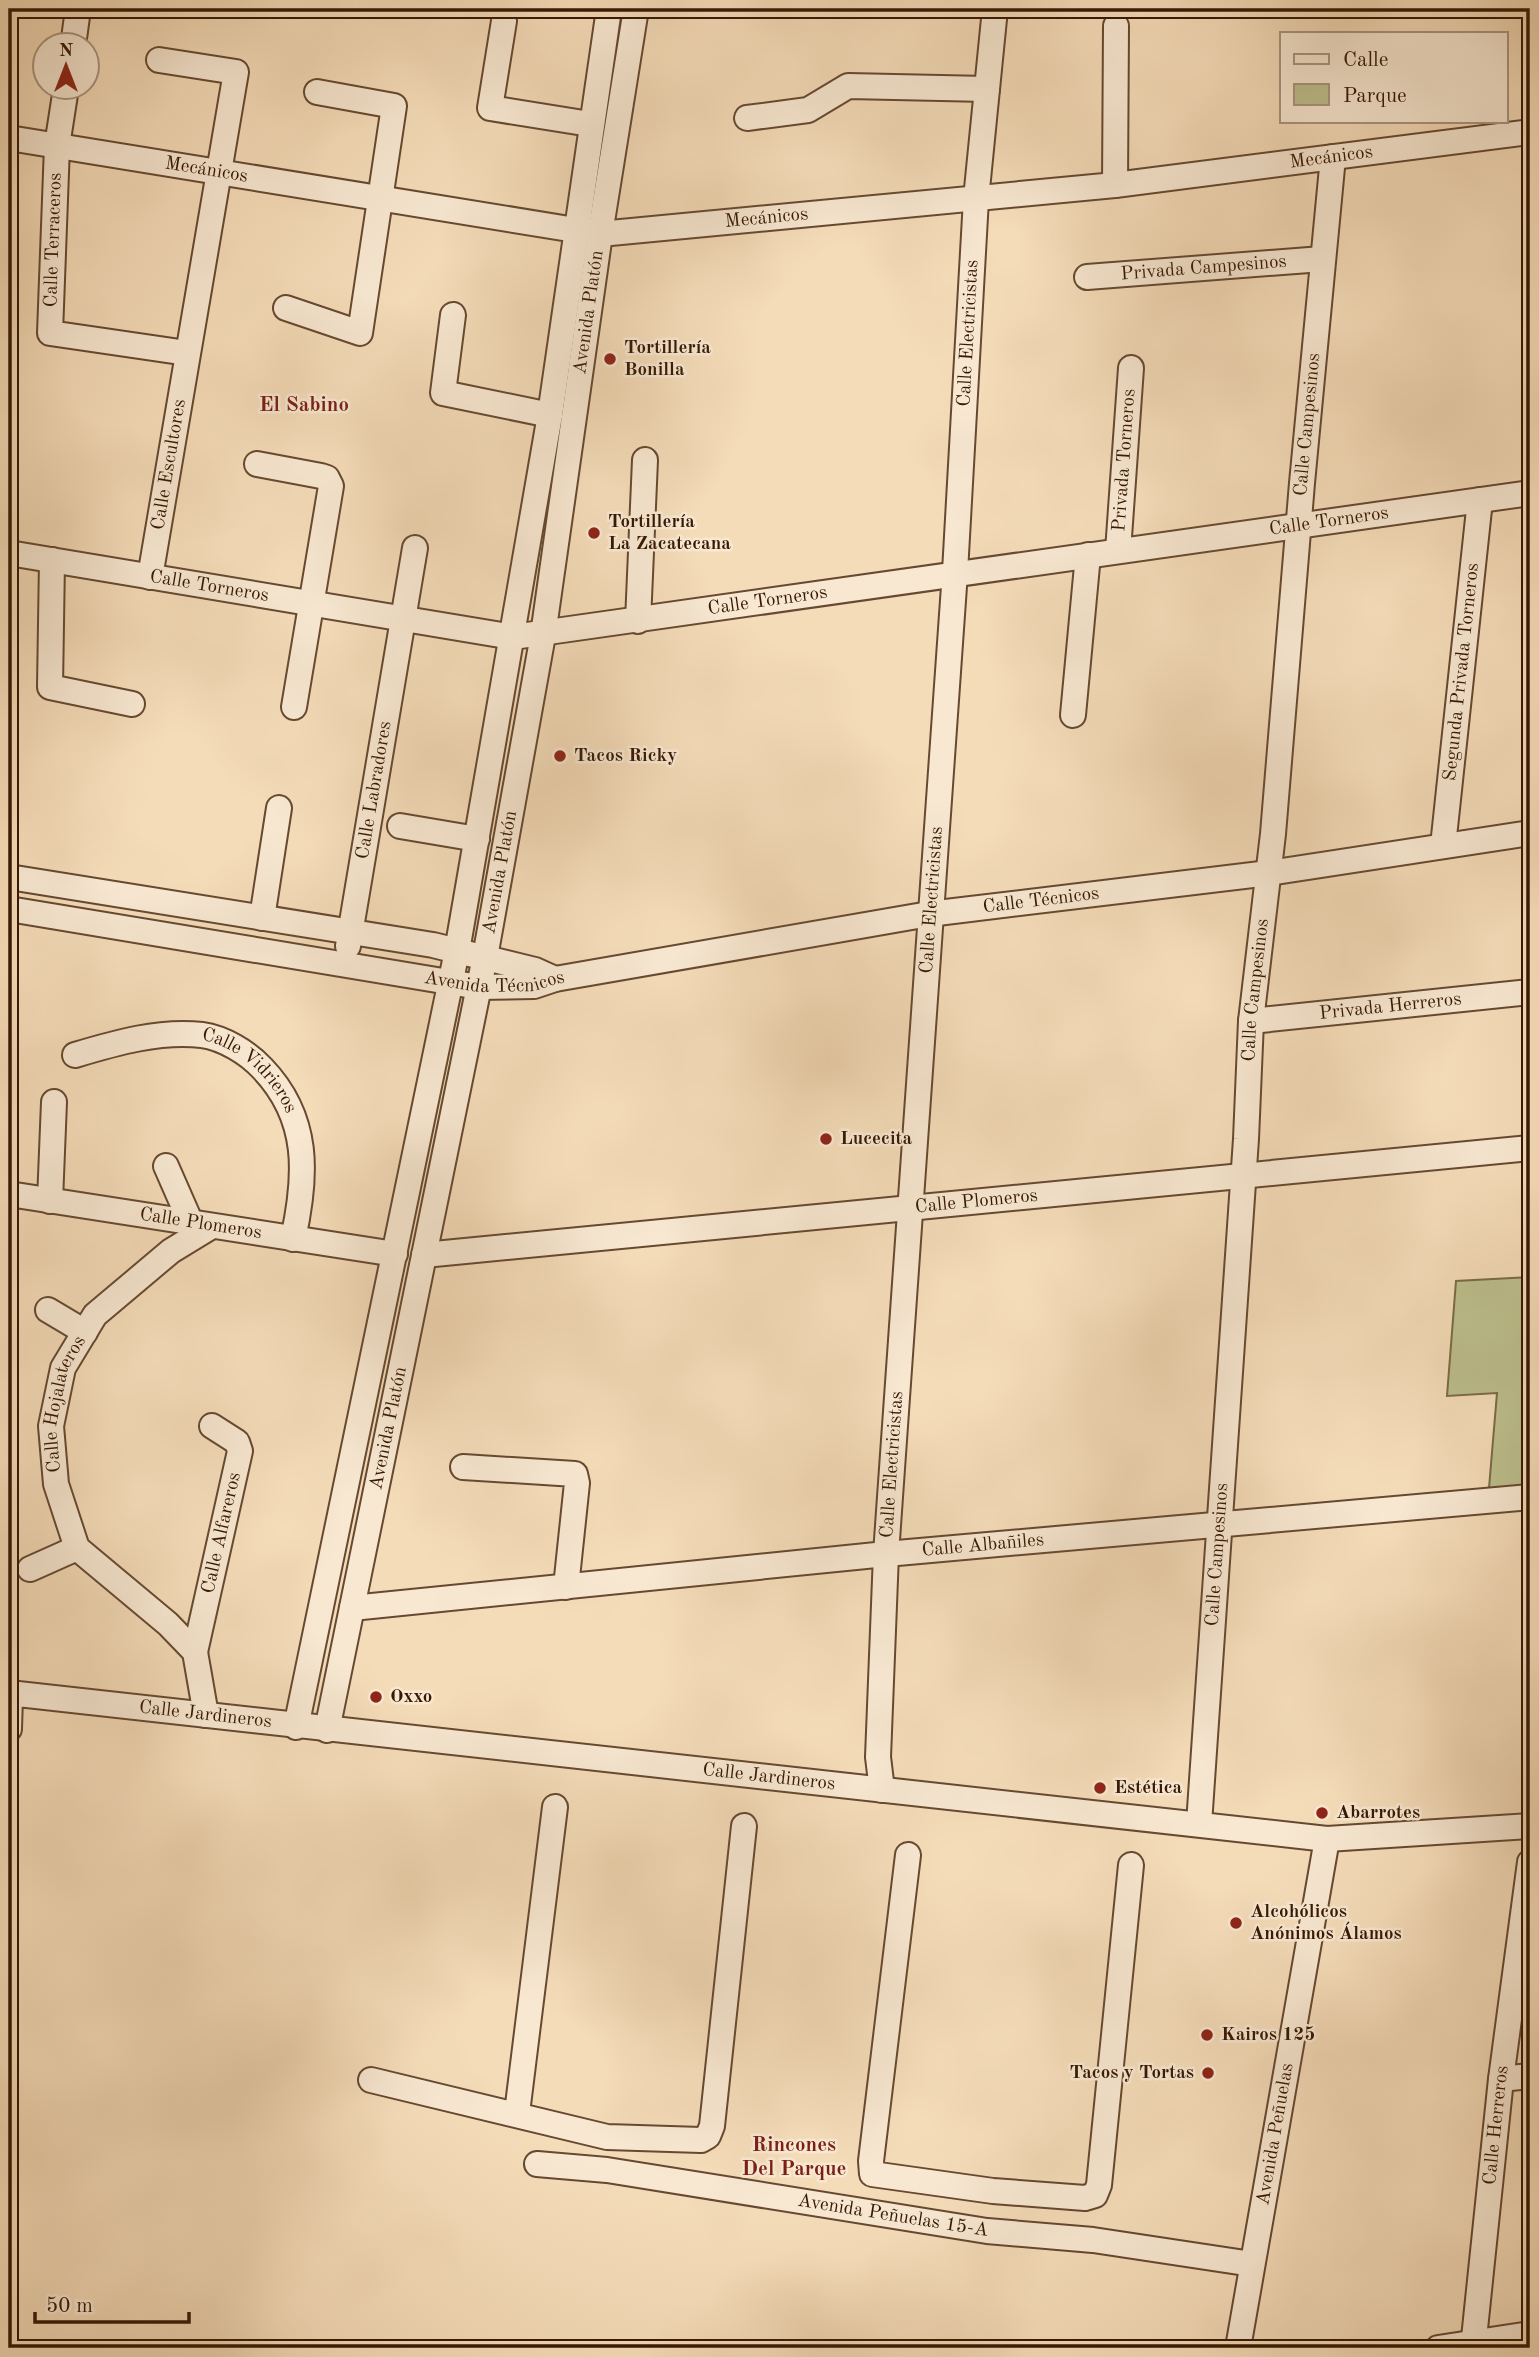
<svg xmlns="http://www.w3.org/2000/svg" width="1539" height="2357" font-family="'Old Standard TT',serif">
<rect width="100%" height="100%" fill="#f5dcb9"/>
<filter id="stains"><feTurbulence type="fractalNoise" baseFrequency=".00286" numOctaves="4"/><feColorMatrix values="0 0 0 0 .2 0 0 0 0 .09 0 0 0 0 .02 0 0 0 .5 -.17"/></filter>
<radialGradient id="worn" r=".72"><stop offset=".6" stop-color="#630" stop-opacity="0"/><stop offset="1" stop-color="#630" stop-opacity=".3"/></radialGradient>
<path fill="#bdc08e" stroke="#7a6c48" stroke-width="2" d="M 1530,1277 L 1530,1497 L 1488,1500 L 1497,1393 L 1447,1396 L 1456,1281 Z"/>
<g fill="none" stroke-linecap="round" stroke-linejoin="round">
<g stroke="#664930" stroke-width="28">
<g id="minor">
<path d="M 504,21 L 490,108 L 590,124"/>
<path d="M 73,46 L 78,9"/>
<path d="M 66,88 L 57,146 L 50,333 L 187,353"/>
<path d="M 747,118 L 808,110 L 848,86 L 987,89"/>
<path id="s1" d="M 9,138 L 600,234 L 1115,185 L 1530,132"/>
<path d="M 1115,185 L 1116,26"/>
<path id="s2" d="M 1087,277 L 1322,259"/>
<path d="M 286,308 L 360,333 L 394,106 L 317,92"/>
<path d="M 453,315 L 443,393 L 550,415"/>
<path d="M 257,464 L 321,476 L 327,478 L 331,486 L 294,707"/>
<path id="s3" d="M 1118,551 L 1131,368"/>
<path id="s4" d="M 9,553 L 513,637 L 1530,493"/>
<path d="M 52,560 L 50,687 L 132,704"/>
<path id="s5" d="M 150,577 L 236,72 L 159,60"/>
<path d="M 638,621 L 645,460"/>
<path d="M 1073,715 L 1088,555"/>
<path d="M 400,826 L 477,839"/>
<path id="s6" d="M 1443,846 L 1480,500"/>
<path d="M 9,877 L 433,945 L 535,970 L 555,979"/>
<path id="s7" d="M 9,909 L 479,987 L 534,986 L 555,979 L 929,914 L 1269,873 L 1530,833"/>
<path d="M 262,918 L 279,808"/>
<path id="s8" d="M 348,946 L 415,548"/>
<path id="s9" d="M 1251,1021 L 1530,992"/>
<path id="s10" d="M 75,1055 C 115,1043 160,1030 202,1035 C 224,1038 248,1053 262,1068 C 310,1118 307,1175 293,1239"/>
<path d="M 166,1166 L 191,1223"/>
<path id="s11" d="M 9,1194 L 395,1254"/>
<path d="M 50,1201 L 54,1102"/>
<path id="s12" d="M 424,1255 L 1530,1148"/>
<path d="M 48,1310 L 85,1332"/>
<path d="M 463,1467 L 575,1474 L 577,1483 L 566,1587"/>
<path d="M 30,1569 L 77,1548"/>
<path id="s13" d="M 352,1608 L 886,1554 L 1530,1497"/>
<path id="s14" d="M 195,1652 L 240,1451 L 237,1442 L 212,1426"/>
<path id="s15" d="M 206,1715 L 195,1652 L 168,1624 L 77,1548 L 56,1484 L 51,1426 L 63,1368 L 95,1315 L 171,1251 L 212,1226"/>
<path d="M 296,1727 L 457,951 L 550,415 L 609,9"/>
<path id="s16" d="M 9,1729 L 10,1697 L 18,1694 L 1327,1839 L 1530,1826"/>
<path id="s17" d="M 327,1730 L 485,957 L 543,635 L 600,234 L 636,9"/>
<path id="s18" d="M 882,1790 L 878,1757 L 886,1554 L 955,572 L 976,199 L 995,9"/>
<path id="s19" d="M 1199,1824 L 1246,1139 L 1251,1021 L 1273,834 L 1302,483 L 1333,157"/>
<path d="M 908,1855 L 871,2161 L 872,2174 L 993,2191 L 1085,2198 L 1095,2195 L 1099,2185 L 1131,1865"/>
<path d="M 1501,2079 L 1530,2076"/>
<path d="M 371,2080 L 607,2137 L 701,2140 L 708,2136 L 712,2126 L 744,1826"/>
<path d="M 517,2113 L 555,1807"/>
<path id="s20" d="M 537,2164 L 607,2170 L 987,2231 L 1093,2240 L 1252,2264"/>
<path id="s21" d="M 1238,2348 L 1327,1839"/>
<path d="M 1438,2348 L 1530,2334"/>
<path id="s22" d="M 1473,2348 L 1501,2079 L 1530,1862"/>
</g>
</g>
<use href="#minor" stroke="#f8e8d2" stroke-width="24"/>
</g>
<g fill="#8f2418" stroke="#f8e8d2" stroke-width="2.5">
<circle cx="610" cy="359" r="7"/>
<circle cx="594" cy="533" r="7"/>
<circle cx="560" cy="756" r="7"/>
<circle cx="826" cy="1139" r="7"/>
<circle cx="376" cy="1697" r="7"/>
<circle cx="1100" cy="1788" r="7"/>
<circle cx="1322" cy="1813" r="7"/>
<circle cx="1236" cy="1923" r="7"/>
<circle cx="1207" cy="2035" r="7"/>
<circle cx="1208" cy="2073" r="7"/>
</g>
<g text-anchor="middle" dominant-baseline="central" stroke-width="5" stroke-linejoin="round" paint-order="stroke">
<g font-size="19" fill="#361803" stroke="#f8e8d2">
<text stroke="none"><textPath href="#s1" startOffset="1334">Mecánicos</textPath></text>
<text stroke="none"><textPath href="#s1" startOffset="200">Mecánicos</textPath></text>
<text stroke="none"><textPath href="#s1" startOffset="766">Mecánicos</textPath></text>
<text transform="translate(54 240) rotate(-88)">Calle Terraceros</text>
<text stroke="none"><textPath href="#s2" startOffset="117">Privada Campesinos</textPath></text>
<text stroke="none"><textPath href="#s17" startOffset="1442">Avenida Platón</textPath></text>
<text stroke="none"><textPath href="#s18" startOffset="1460">Calle Electricistas</textPath></text>
<text stroke="none"><textPath href="#s19" startOffset="1404">Calle Campesinos</textPath></text>
<text stroke="none"><textPath href="#s3" startOffset="91">Privada Torneros</textPath></text>
<text stroke="none"><textPath href="#s5" startOffset="114">Calle Escultores</textPath></text>
<text stroke="none"><textPath href="#s4" startOffset="1335">Calle Torneros</textPath></text>
<text stroke="none"><textPath href="#s4" startOffset="203">Calle Torneros</textPath></text>
<text stroke="none"><textPath href="#s4" startOffset="768">Calle Torneros</textPath></text>
<text stroke="none"><textPath href="#s6" startOffset="175">Segunda Privada Torneros</textPath></text>
<text stroke="none"><textPath href="#s8" startOffset="158">Calle Labradores</textPath></text>
<text stroke="none"><textPath href="#s17" startOffset="875">Avenida Platón</textPath></text>
<text stroke="none"><textPath href="#s18" startOffset="892">Calle Electricistas</textPath></text>
<text stroke="none"><textPath href="#s7" startOffset="1046">Calle Técnicos</textPath></text>
<text stroke="none"><textPath href="#s7" startOffset="492">Avenida Técnicos</textPath></text>
<text stroke="none"><textPath href="#s19" startOffset="836">Calle Campesinos</textPath></text>
<text stroke="none"><textPath href="#s9" startOffset="140">Privada Herreros</textPath></text>
<text stroke="none"><textPath href="#s10" startOffset="191">Calle Vidrieros</textPath></text>
<text stroke="none"><textPath href="#s12" startOffset="555">Calle Plomeros</textPath></text>
<text stroke="none"><textPath href="#s11" startOffset="194">Calle Plomeros</textPath></text>
<text stroke="none"><textPath href="#s15" startOffset="371">Calle Hojalateros</textPath></text>
<text stroke="none"><textPath href="#s17" startOffset="308">Avenida Platón</textPath></text>
<text stroke="none"><textPath href="#s18" startOffset="326">Calle Electricistas</textPath></text>
<text stroke="none"><textPath href="#s14" startOffset="122">Calle Alfareros</textPath></text>
<text stroke="none"><textPath href="#s13" startOffset="634">Calle Albañiles</textPath></text>
<text stroke="none"><textPath href="#s19" startOffset="270">Calle Campesinos</textPath></text>
<text stroke="none"><textPath href="#s16" startOffset="229">Calle Jardineros</textPath></text>
<text stroke="none"><textPath href="#s16" startOffset="796">Calle Jardineros</textPath></text>
<text stroke="none"><textPath href="#s22" startOffset="224">Calle Herreros</textPath></text>
<text stroke="none"><textPath href="#s21" startOffset="217">Avenida Peñuelas</textPath></text>
<text stroke="none"><textPath href="#s20" startOffset="360">Avenida Peñuelas 15-A</textPath></text>
</g>
<g font-size="19" font-weight="bold" fill="#361803" stroke="#f8e8d2" text-anchor="start">
<text x="624" y="348">Tortillería<tspan x="624" dy="22">Bonilla</tspan></text>
<text x="608" y="522">Tortillería<tspan x="608" dy="22">La Zacatecana</tspan></text>
<text x="574" y="756">Tacos Ricky</text>
<text x="840" y="1139">Lucecita</text>
<text x="390" y="1697">Oxxo</text>
<text x="1114" y="1788">Estética</text>
<text x="1336" y="1813">Abarrotes</text>
<text x="1250" y="1912">Alcohólicos<tspan x="1250" dy="22">Anónimos Álamos</tspan></text>
<text x="1221" y="2035">Kairos 125</text>
<text x="1194" y="2073" text-anchor="end">Tacos y Tortas</text>
</g>
<g font-size="21" font-weight="bold" fill="#7a1f14" stroke="#f8e8d2">
<text x="304" y="405">El Sabino</text>
<text x="794" y="2145">Rincones<tspan x="794" dy="24">Del Parque</tspan></text>
</g>
</g>
<rect width="1539" height="2357" fill="none" stroke="#f5dcb9" stroke-width="35"/>
<rect x="10" y="10" width="1518" height="2336" fill="none" stroke="#361803" stroke-width="3.5"/>
<rect x="18" y="18" width="1504" height="2322" fill="none" stroke="#361803" stroke-width="2"/>
<rect x="1280" y="32" width="228" height="91" fill="#f8e8d2" stroke="#aa957f" stroke-width="2"/>
<rect x="1294" y="54" width="35" height="10" fill="#f8e8d2" stroke="#aa957f" stroke-width="2"/>
<text x="1343" y="66" font-size="21" fill="#361803">Calle</text>
<rect x="1294" y="84" width="35" height="21" fill="#bdc08e" stroke="#aa957f" stroke-width="2"/>
<text x="1343" y="102" font-size="21" fill="#361803">Parque</text>
<g transform="translate(66 66)"><circle r="33" fill="#f8e8d2" stroke="#aa957f" stroke-width="2"/>
<path d="M0-5L12 26L0 18L-12 26Z" fill="#8f2418"/>
<text y="-10" font-size="19" font-weight="bold" text-anchor="middle" fill="#361803">N</text>
</g>
<path d="M35 2312v10h154v-10" fill="none" stroke="#361803" stroke-width="3.5"/>
<text x="46" y="2312" font-size="21" fill="#361803" stroke="#f8e8d2" stroke-width="5" paint-order="stroke">50 m</text>
<rect width="100%" height="100%" filter="url(#stains)"/>
<rect width="100%" height="100%" fill="url(#worn)"/>
</svg>
